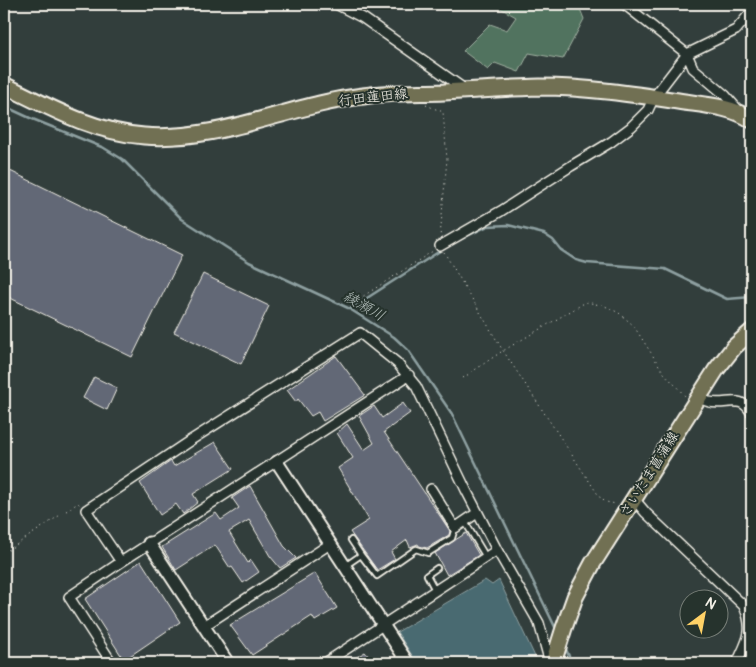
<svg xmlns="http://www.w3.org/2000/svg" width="756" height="667" font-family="Pangolin,'Klee One',sans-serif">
<rect width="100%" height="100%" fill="#323e3c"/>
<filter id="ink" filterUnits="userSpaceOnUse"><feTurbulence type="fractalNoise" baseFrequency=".02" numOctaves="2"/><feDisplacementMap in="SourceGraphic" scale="10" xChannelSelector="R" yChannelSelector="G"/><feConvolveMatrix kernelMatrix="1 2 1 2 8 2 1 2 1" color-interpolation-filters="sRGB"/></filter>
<g filter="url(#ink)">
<path fill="#51735e" stroke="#a2b2a3" d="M 493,4 L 578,4 L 584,19 L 563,59 L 529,53 L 519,72 L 495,63 L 488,70 L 463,51 L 490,24 L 507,30 L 516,17 Z"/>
<path fill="#4a6a71" stroke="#8ea0a1" d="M 485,580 L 492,585 L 499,580 L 537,661 L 536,663 L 417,663 L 397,632 Z"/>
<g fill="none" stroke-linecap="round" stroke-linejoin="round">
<path stroke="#8ea0a1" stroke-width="2.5" d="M 4,106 L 30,118 L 104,148 L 122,159 L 182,219 L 249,262 L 348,308 L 394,337 L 408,350 L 452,414 L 557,631
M 455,242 L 488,226 L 508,225 L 544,234 L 553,240 L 561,250 L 576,260 L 587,263 L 665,269 L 727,299 L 752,297
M 350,309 L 443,249
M 565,647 L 572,663"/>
</g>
<path fill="#626876" stroke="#f4f1e8" d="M 4,168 L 182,255 L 132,357 L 4,295 Z
M 203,274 L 269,306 L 241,364 L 174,332 Z
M 336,356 L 365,395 L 323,421 L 318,412 L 311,416 L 298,399 L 296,402 L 287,390 Z
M 94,377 L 117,388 L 107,410 L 83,398 Z
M 403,403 L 410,413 L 384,432 L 450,531 L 449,535 L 427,548 L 419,546 L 418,544 L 410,547 L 407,540 L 391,552 L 395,559 L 377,570 L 350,532 L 369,520 L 338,468 L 353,458 L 337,433 L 347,424 L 364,450 L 374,443 L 359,416 L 374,406 L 382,418 Z
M 215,442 L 233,469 L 193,494 L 198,502 L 183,514 L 176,504 L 160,515 L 140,483 L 171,461 L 174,466 Z
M 250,486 L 284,546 L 296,558 L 280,568 L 270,556 L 249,520 L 229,532 L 248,563 L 251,560 L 259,572 L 243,583 L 232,567 L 230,568 L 215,545 L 176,570 L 162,547 L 216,513 L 221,520 L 239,508 L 232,498 Z
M 466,533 L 479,555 L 447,575 L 435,553 Z
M 141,561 L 180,622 L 124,660 L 85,599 Z
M 315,573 L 337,608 L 315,621 L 312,616 L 252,655 L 230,625 Z
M 365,652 L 374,663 L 347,663 Z"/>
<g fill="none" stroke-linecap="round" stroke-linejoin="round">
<g stroke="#f4f1e8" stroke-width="8">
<path id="service" d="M 465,522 L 486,557
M 351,540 L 361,555
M 345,566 L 361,555 L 377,576 L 416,549 L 428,553 L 452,538 L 455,528
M 435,590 L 427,575 L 437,568"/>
</g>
<g stroke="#f4f1e8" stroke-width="12">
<path id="minor" d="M 336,4 L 363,18 L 467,91
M 624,4 L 687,54 L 693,68 L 725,95 L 739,111
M 440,246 L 501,211 L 571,166 L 611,142 L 631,127 L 648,110 L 654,97 L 687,54 L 736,30 L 752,11
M 698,397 C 702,399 705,401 709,402 C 728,406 741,393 752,414
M 431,489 L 455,528 L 477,513
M 634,499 L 646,513 L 744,606 C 755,631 747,641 737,663
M 497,550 L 539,623 L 550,663
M 121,562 L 86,510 L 191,440 L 360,333 L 397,363 L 416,386 L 466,490 L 497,550 L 325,663
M 204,626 L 330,544
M 112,663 L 69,597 L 121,562 L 409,375"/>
</g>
<g stroke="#f4f1e8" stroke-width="15">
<path id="tertiary" d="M 277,462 L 408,663
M 149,543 L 228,663"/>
</g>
<g stroke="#f4f1e8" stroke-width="19">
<path id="primary" d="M 4,85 C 49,107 93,132 144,136 C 219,142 289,105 363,96 C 389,92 417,93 444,92 C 476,90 508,88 540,87 C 586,87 633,94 678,101 C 703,105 731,106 752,120
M 553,663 L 564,628 L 575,597 L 593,563 L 716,370 L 734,347 L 752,331"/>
</g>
<path stroke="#f4f1e8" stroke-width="1" stroke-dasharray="1 4" stroke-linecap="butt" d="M 426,105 L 443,112 L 447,159 L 440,237
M 444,252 L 502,349 L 601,499 L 606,502 L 616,504
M 351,304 L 433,251
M 463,378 L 501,352 L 586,302 L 605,306 L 619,313 L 633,325 L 664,373 L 686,397
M 4,541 L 9,549
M 4,553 L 78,503 L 80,505"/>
<use href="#service" stroke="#26332d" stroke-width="4.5"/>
<use href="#minor" stroke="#26332d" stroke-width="9"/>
<use href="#tertiary" stroke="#26332d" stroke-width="11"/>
<use href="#primary" stroke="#716f52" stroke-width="15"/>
</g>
</g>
<g text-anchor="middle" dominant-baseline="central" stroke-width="4" stroke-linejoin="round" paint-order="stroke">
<g font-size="14" fill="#f4f1e8" stroke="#26332d">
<text transform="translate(373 97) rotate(-6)">行田蓮田線</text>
<text transform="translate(649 474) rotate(-58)">さいたま菖蒲線</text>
</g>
<g font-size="15" font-style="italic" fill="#b0bbb8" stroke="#26332d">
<text transform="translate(364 306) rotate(30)">綾瀬川</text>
</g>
</g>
<rect width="756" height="667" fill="none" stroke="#26332d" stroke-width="20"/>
<rect x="10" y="10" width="736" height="647" fill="none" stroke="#f4f1e8" stroke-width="2" filter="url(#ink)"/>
<g transform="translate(704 614) rotate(32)"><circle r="24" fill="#26332d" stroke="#787f78"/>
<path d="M0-4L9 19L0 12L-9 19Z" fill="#ffd166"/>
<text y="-8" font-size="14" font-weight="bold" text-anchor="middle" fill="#f4f1e8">N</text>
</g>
</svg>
